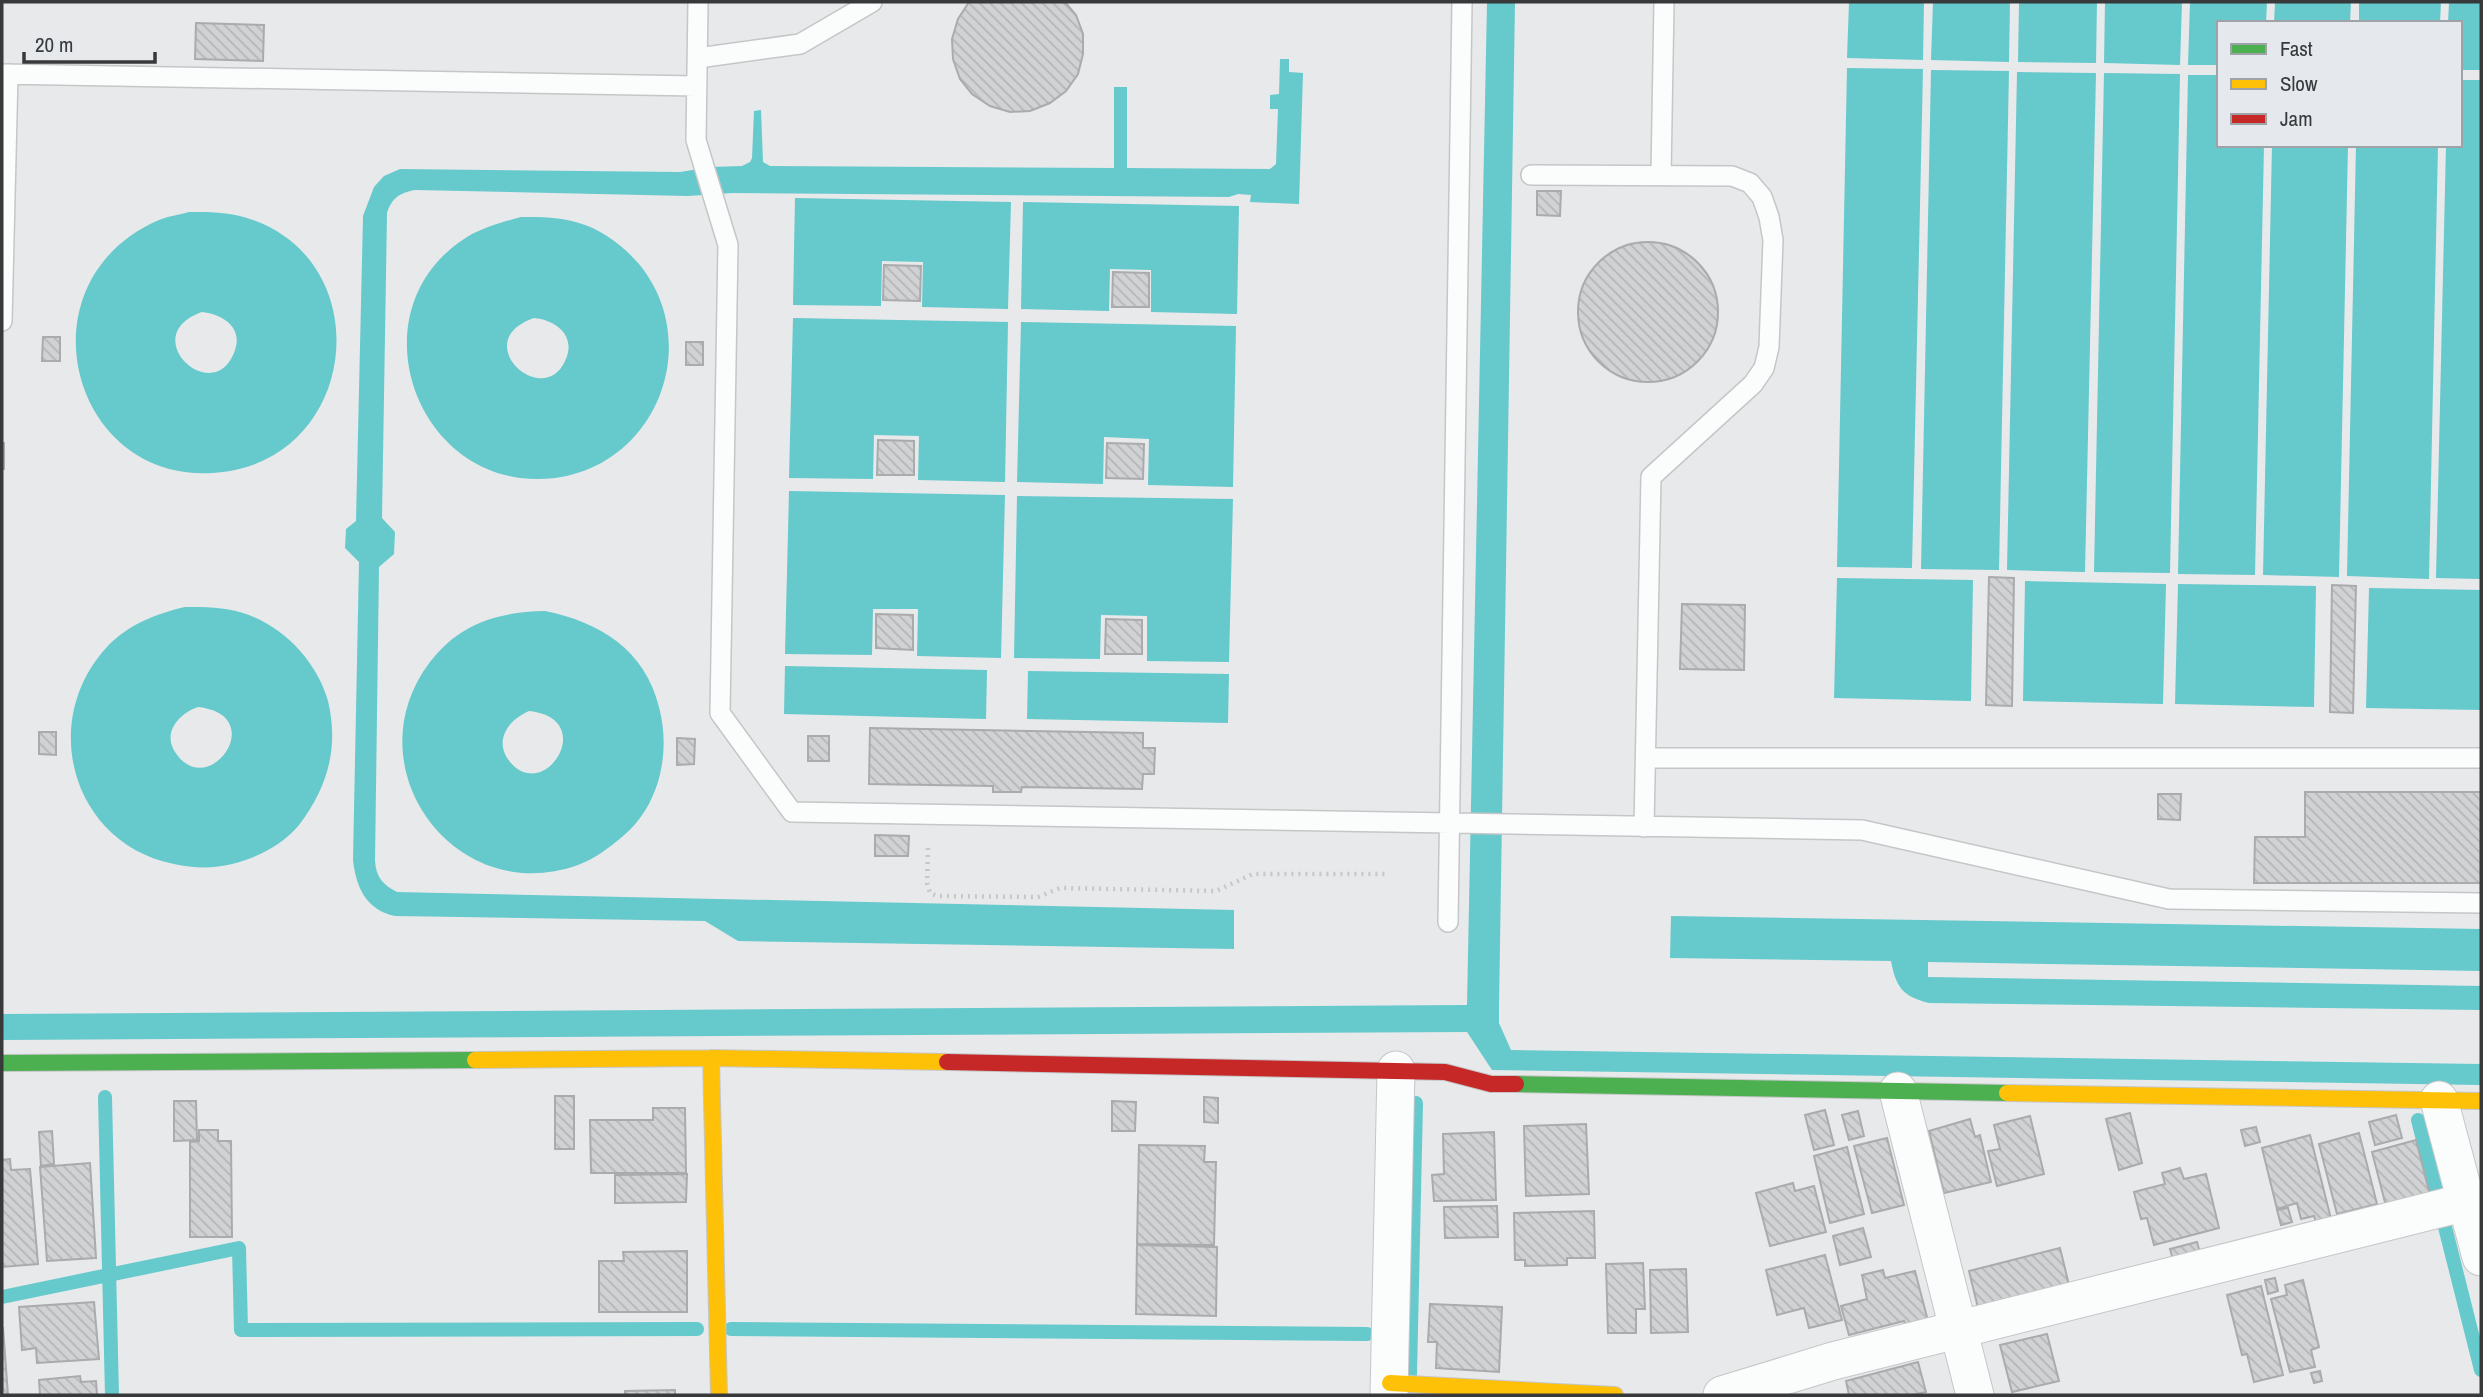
<svg xmlns="http://www.w3.org/2000/svg" width="2483" height="1397" font-family="'Archivo Narrow',sans-serif">
<defs>
<pattern id="building-back-hatch" width="6" height="6" patternUnits="userSpaceOnUse" patternTransform="scale(1.75)"><rect width="6" height="6" fill="#d1d2d4"/><path d="M-1 5l2 2M0 0l6 6M5-1l2 2" fill="none" stroke="#b4b5b7"/></pattern>
</defs>
<rect width="100%" height="100%" fill="#e7e9eb"/>
<path fill="#66c9cc" fill-rule="evenodd" d="M 1487,2 L 1515,2 L 1499,1007 L 1499,1023 L 1511,1050 L 2481,1064 L 2481,1085 L 1492,1070 L 1467,1032 L 2,1040 L 2,1014 L 1467,1005 Z
M 1849,2 L 1924,2 L 1923,60 L 1847,58 Z
M 1933,2 L 2010,2 L 2009,62 L 1931,60 Z
M 2019,2 L 2097,2 L 2096,63 L 2018,62 Z
M 2105,2 L 2182,2 L 2180,65 L 2104,63 Z
M 2190,2 L 2267,2 L 2266,23 L 2219,23 L 2219,65 L 2188,65 Z
M 2275,2 L 2351,2 L 2350,23 L 2274,23 Z
M 2359,2 L 2441,2 L 2440,23 L 2359,23 Z
M 2449,2 L 2481,2 L 2481,70 L 2460,70 L 2460,23 L 2448,23 Z
M 1280,59 L 1289,59 L 1289,72 L 1303,73 L 1299,204 L 1250,202 L 1251,195 L 1238,194 L 1229,197 L 732,193 L 688,196 L 415,190 C 399,193 392,198 387,213 L 382,518 L 395,532 L 394,554 L 379,567 L 375,861 C 376,877 383,885 397,892 L 1234,910 L 1234,949 L 738,941 L 705,921 L 395,916 C 366,910 356,887 353,860 L 359,562 L 345,548 L 346,529 L 356,521 L 363,216 L 374,187 L 384,176 L 400,169 L 680,172 L 711,167 L 742,166 L 750,162 L 752,158 L 754,111 L 761,110 L 763,162 L 770,166 L 1114,168 L 1114,87 L 1127,87 L 1127,168 L 1270,169 L 1276,164 L 1278,109 L 1270,109 L 1270,95 L 1279,94 Z
M 1847,68 L 1923,69 L 1912,568 L 1837,567 Z
M 1931,70 L 2009,71 L 1999,570 L 1921,569 Z
M 2017,72 L 2096,73 L 2085,572 L 2007,570 Z
M 2104,73 L 2180,74 L 2170,573 L 2094,572 Z
M 2188,75 L 2219,75 L 2219,145 L 2264,145 L 2255,575 L 2178,574 Z
M 2460,80 L 2481,80 L 2481,579 L 2436,578 L 2446,145 L 2460,145 Z
M 2272,145 L 2348,145 L 2339,577 L 2263,575 Z
M 2356,145 L 2438,145 L 2429,579 L 2347,576 Z
M 795,198 L 1011,202 L 1008,309 L 922,307 L 923,262 L 882,261 L 881,306 L 793,305 Z
M 1023,202 L 1239,206 L 1237,314 L 1151,312 L 1151,270 L 1110,269 L 1109,311 L 1021,309 Z
M 189,212 C 209,212 228,212 247,218 C 379,259 360,455 223,472 C 72,492 15,282 159,220 C 168,216 179,215 189,212 ZM 202,312 C 222,314 243,327 235,350 C 215,410 134,336 202,312 Z
M 521,217 C 541,217 560,217 579,223 C 603,230 623,246 639,264 C 704,343 657,465 555,478 C 417,495 350,310 467,237 C 484,227 503,222 521,217 ZM 534,318 C 557,320 577,337 565,361 C 543,410 467,341 534,318 Z
M 793,318 L 1008,322 L 1005,482 L 918,480 L 919,436 L 874,435 L 873,479 L 789,478 Z
M 1021,322 L 1236,326 L 1233,487 L 1148,485 L 1149,439 L 1104,437 L 1103,484 L 1017,482 Z
M 789,491 L 1005,495 L 1001,658 L 917,656 L 918,609 L 873,609 L 872,655 L 785,654 Z
M 1017,496 L 1233,499 L 1229,662 L 1147,661 L 1147,616 L 1101,615 L 1100,659 L 1014,658 Z
M 1837,578 L 1973,580 L 1971,701 L 1834,698 Z
M 2025,581 L 2166,584 L 2163,704 L 2023,701 Z
M 2178,584 L 2316,586 L 2314,707 L 2175,704 Z
M 2369,588 L 2481,590 L 2481,710 L 2366,708 Z
M 185,607 C 204,607 224,607 243,613 C 282,625 317,661 328,701 C 339,747 328,787 299,825 C 283,845 256,858 232,864 C 212,869 193,868 174,864 C 73,844 38,723 106,648 C 127,625 155,614 185,607 ZM 198,707 C 271,715 208,803 175,752 C 162,732 180,713 198,707 Z
M 545,611 C 600,622 645,650 659,707 C 671,752 660,806 622,837 C 609,848 594,859 578,865 C 454,909 351,766 430,662 C 460,623 498,612 545,611 ZM 529,711 C 599,718 545,804 510,762 C 493,741 508,720 529,711 Z
M 785,666 L 987,670 L 986,719 L 784,714 Z
M 1028,671 L 1229,674 L 1228,723 L 1027,719 Z
M 1671,916 L 2481,929 L 2481,971 L 1928,962 L 1928,977 L 2481,986 L 2481,1010 L 1929,1003 C 1902,996 1896,987 1891,961 L 1670,958 Z"/>
<g fill="none" stroke-linecap="round" stroke-linejoin="round">
<path stroke="#66c9cc" stroke-width="14" d="M 105,1097 L 112,1395
M 2418,1120 L 2438,1199
M 2443,1219 L 2481,1370
M 2,1297 L 239,1248 L 241,1330 L 697,1329
M 731,1329 L 1367,1334
M 1410,1374 L 1416,1103"/>
</g>
<path fill="url(#building-back-hatch)" stroke="#aaabad" stroke-width="2" d="M 969,2 L 1065,2 L 1076,15 L 1083,34 L 1083,54 L 1078,74 L 1066,91 L 1050,103 L 1030,111 L 1010,112 L 990,106 L 972,94 L 960,79 L 953,59 L 952,39 L 958,19 Z
M 196,23 L 264,25 L 263,61 L 195,59 Z
M 1537,191 L 1561,191 L 1560,216 L 1537,215 Z
M1578 312a70 70 0 1 1 140 0a70 70 0 1 1-140 0Z
M 884,265 L 921,266 L 920,301 L 883,300 Z
M 1113,272 L 1149,273 L 1149,307 L 1112,307 Z
M 43,337 L 60,337 L 60,361 L 42,361 Z
M 686,342 L 703,342 L 703,365 L 686,365 Z
M 878,440 L 914,441 L 914,475 L 877,475 Z
M 2,443 L 4,443 L 4,469 L 2,469 Z
M 1107,443 L 1144,444 L 1143,479 L 1106,478 Z
M 1989,577 L 2014,578 L 2012,706 L 1986,705 Z
M 2332,585 L 2356,586 L 2353,713 L 2330,712 Z
M 1682,604 L 1745,605 L 1744,670 L 1680,669 Z
M 876,614 L 913,615 L 913,650 L 876,648 Z
M 1106,619 L 1142,620 L 1142,654 L 1105,654 Z
M 870,728 L 1143,733 L 1143,748 L 1155,748 L 1154,774 L 1143,774 L 1142,789 L 1022,787 L 1021,792 L 993,792 L 993,786 L 869,784 Z
M 39,732 L 56,732 L 56,755 L 39,754 Z
M 808,736 L 829,736 L 829,761 L 808,761 Z
M 677,738 L 695,739 L 694,764 L 677,765 Z
M 2305,792 L 2481,792 L 2481,883 L 2254,883 L 2255,837 L 2305,837 Z
M 2158,794 L 2181,794 L 2180,820 L 2158,819 Z
M 875,835 L 909,836 L 908,856 L 875,856 Z
M 555,1096 L 574,1096 L 574,1149 L 555,1149 Z
M 1204,1097 L 1218,1098 L 1218,1123 L 1204,1122 Z
M 174,1101 L 196,1101 L 197,1140 L 174,1141 Z
M 1112,1101 L 1136,1102 L 1135,1131 L 1112,1131 Z
M 653,1108 L 685,1108 L 686,1173 L 591,1173 L 590,1120 L 653,1120 Z
M 1825,1110 L 1834,1145 L 1814,1150 L 1805,1115 Z
M 1858,1111 L 1864,1136 L 1849,1140 L 1842,1115 Z
M 2130,1113 L 2142,1163 L 2119,1170 L 2106,1119 Z
M 2396,1115 L 2402,1138 L 2375,1145 L 2369,1122 Z
M 2030,1116 L 2044,1174 L 1997,1186 L 1988,1151 L 2000,1149 L 1994,1125 Z
M 1970,1119 L 1975,1137 L 1980,1135 L 1991,1182 L 1944,1193 L 1929,1131 Z
M 1586,1124 L 1589,1194 L 1526,1196 L 1524,1126 Z
M 2256,1127 L 2260,1142 L 2245,1146 L 2241,1130 Z
M 199,1130 L 218,1130 L 218,1141 L 231,1141 L 232,1237 L 190,1237 L 190,1142 L 199,1141 Z
M 52,1131 L 54,1164 L 41,1166 L 39,1132 Z
M 1494,1132 L 1496,1200 L 1434,1201 L 1432,1175 L 1444,1174 L 1443,1134 Z
M 2359,1133 L 2377,1204 L 2337,1214 L 2319,1144 Z
M 2310,1135 L 2331,1219 L 2316,1222 L 2314,1216 L 2301,1219 L 2297,1203 L 2277,1209 L 2262,1148 Z
M 1887,1138 L 1904,1205 L 1872,1213 L 1854,1146 Z
M 2416,1140 L 2431,1199 L 2387,1210 L 2372,1152 Z
M 1139,1145 L 1205,1146 L 1204,1162 L 1216,1162 L 1214,1245 L 1137,1244 Z
M 1847,1147 L 1864,1214 L 1830,1223 L 1814,1156 Z
M 10,1159 L 11,1170 L 30,1169 L 38,1264 L 2,1267 L 2,1160 Z
M 90,1163 L 96,1258 L 47,1261 L 40,1167 Z
M 2180,1168 L 2184,1179 L 2206,1174 L 2219,1228 L 2154,1245 L 2147,1218 L 2141,1219 L 2134,1192 L 2165,1184 L 2162,1173 Z
M 687,1174 L 686,1202 L 615,1203 L 615,1175 Z
M 1793,1183 L 1795,1191 L 1814,1186 L 1826,1232 L 1770,1246 L 1756,1193 Z
M 1497,1206 L 1498,1237 L 1445,1238 L 1444,1207 Z
M 2288,1208 L 2292,1222 L 2281,1225 L 2277,1210 Z
M 1594,1211 L 1595,1258 L 1567,1258 L 1567,1265 L 1525,1266 L 1525,1260 L 1515,1260 L 1514,1213 Z
M 1863,1228 L 1871,1257 L 1840,1265 L 1833,1236 Z
M 2197,1242 L 2200,1253 L 2173,1260 L 2170,1249 Z
M 1137,1245 L 1217,1247 L 1216,1316 L 1136,1314 Z
M 2060,1248 L 2069,1285 L 1978,1308 L 1969,1271 Z
M 687,1251 L 687,1312 L 599,1312 L 599,1261 L 624,1261 L 623,1252 Z
M 1825,1255 L 1842,1320 L 1809,1328 L 1804,1308 L 1777,1315 L 1766,1270 Z
M 1643,1263 L 1645,1309 L 1636,1309 L 1636,1333 L 1608,1333 L 1606,1264 Z
M 1686,1269 L 1688,1332 L 1651,1333 L 1650,1270 Z
M 1883,1270 L 1885,1278 L 1915,1271 L 1928,1321 L 1906,1326 L 1904,1321 L 1849,1335 L 1841,1306 L 1867,1299 L 1862,1275 Z
M 2275,1278 L 2278,1291 L 2268,1294 L 2265,1280 Z
M 2303,1280 L 2319,1347 L 2311,1350 L 2315,1367 L 2290,1372 L 2271,1299 L 2287,1295 L 2285,1285 Z
M 2261,1286 L 2283,1375 L 2254,1382 L 2247,1354 L 2242,1355 L 2227,1295 Z
M 94,1302 L 99,1359 L 37,1363 L 36,1348 L 22,1350 L 19,1307 Z
M 1430,1304 L 1502,1307 L 1499,1372 L 1436,1368 L 1437,1342 L 1428,1342 Z
M 2,1328 L 3,1328 L 8,1395 L 2,1395 Z
M 2047,1334 L 2059,1381 L 2012,1392 L 2000,1345 Z
M 1918,1362 L 1926,1392 L 1912,1395 L 1849,1395 L 1846,1381 Z
M 2320,1371 L 2322,1381 L 2314,1383 L 2311,1373 Z
M 80,1376 L 81,1382 L 96,1381 L 97,1395 L 40,1395 L 39,1380 Z
M 675,1390 L 675,1395 L 625,1395 L 625,1391 Z"/>
<g fill="none" stroke-linecap="round" stroke-linejoin="round">
<g stroke="#c5c6c8" stroke-width="22">
<path id="lane" d="M 698,2 L 696,140 L 728,245 L 720,713 L 792,812 L 1862,830 L 2169,899 L 2481,903
M 698,58 L 800,44 L 872,2
M 2,74 L 697,86
M 1531,175 L 1732,176 L 1750,183 L 1762,197 L 1769,217 L 1773,240 L 1769,347 L 1764,368 L 1753,384 L 1651,477 L 1644,827
M 1661,175 L 1664,2
M 2,321 L 8,74
M 1646,758 L 2481,758
M 1448,922 L 1462,2"/>
</g>
<g stroke="#c5c6c8" stroke-width="39">
<path id="street" d="M 1898,1091 L 1975,1395
M 2439,1100 L 2481,1257
M 1389,1395 L 1396,1070
M 1722,1395 L 1833,1361 L 2466,1202"/>
</g>
<g stroke="#c5c6c8" stroke-width="18">
<path id="fast" d="M 2,1063 L 475,1060
M 1516,1084 L 2007,1093"/>
</g>
<g stroke="#c5c6c8" stroke-width="18">
<path id="slow" d="M 711,1058 L 719,1395
M 475,1060 L 711,1058 L 947,1062
M 2007,1093 L 2481,1101
M 1390,1383 L 1615,1395"/>
</g>
<g stroke="#c5c6c8" stroke-width="18">
<path id="jam" d="M 947,1062 L 1445,1072 L 1491,1084 L 1516,1084"/>
</g>
<path stroke="#c7c7c8" stroke-width="4.5" stroke-dasharray="2 5" stroke-linecap="butt" d="M 928,848 L 927,883 L 930,893 L 937,896 L 1038,897 L 1060,888 L 1216,891 L 1253,874 L 1388,874"/>
<use href="#lane" stroke="#fbfcfc" stroke-width="19"/>
<use href="#street" stroke="#fbfcfc" stroke-width="37"/>
<use href="#fast" stroke="#4caf50" stroke-width="16"/>
<use href="#slow" stroke="#ffc107" stroke-width="16"/>
<use href="#jam" stroke="#c62828" stroke-width="16"/>
</g>
<rect width="2483" height="1397" fill="none" stroke="#37393b" stroke-width="7"/>
<rect x="2217" y="21" width="245" height="126" fill="#e5e8ed" stroke="#9fa2a6" stroke-width="2"/>
<rect x="2231" y="44" width="35" height="10" fill="#4caf50" stroke="#9fa2a6" stroke-width="2"/>
<text x="2280" y="56" font-size="21" fill="#37393b">Fast</text>
<rect x="2231" y="79" width="35" height="10" fill="#ffc107" stroke="#9fa2a6" stroke-width="2"/>
<text x="2280" y="91" font-size="21" fill="#37393b">Slow</text>
<rect x="2231" y="114" width="35" height="10" fill="#c62828" stroke="#9fa2a6" stroke-width="2"/>
<text x="2280" y="126" font-size="21" fill="#37393b">Jam</text>
<path d="M24 52v10h131v-10" fill="none" stroke="#37393b" stroke-width="3.5"/>
<text x="35" y="52" font-size="21" fill="#37393b" stroke="#e5e8ed" stroke-width="5" paint-order="stroke">20 m</text>
</svg>
